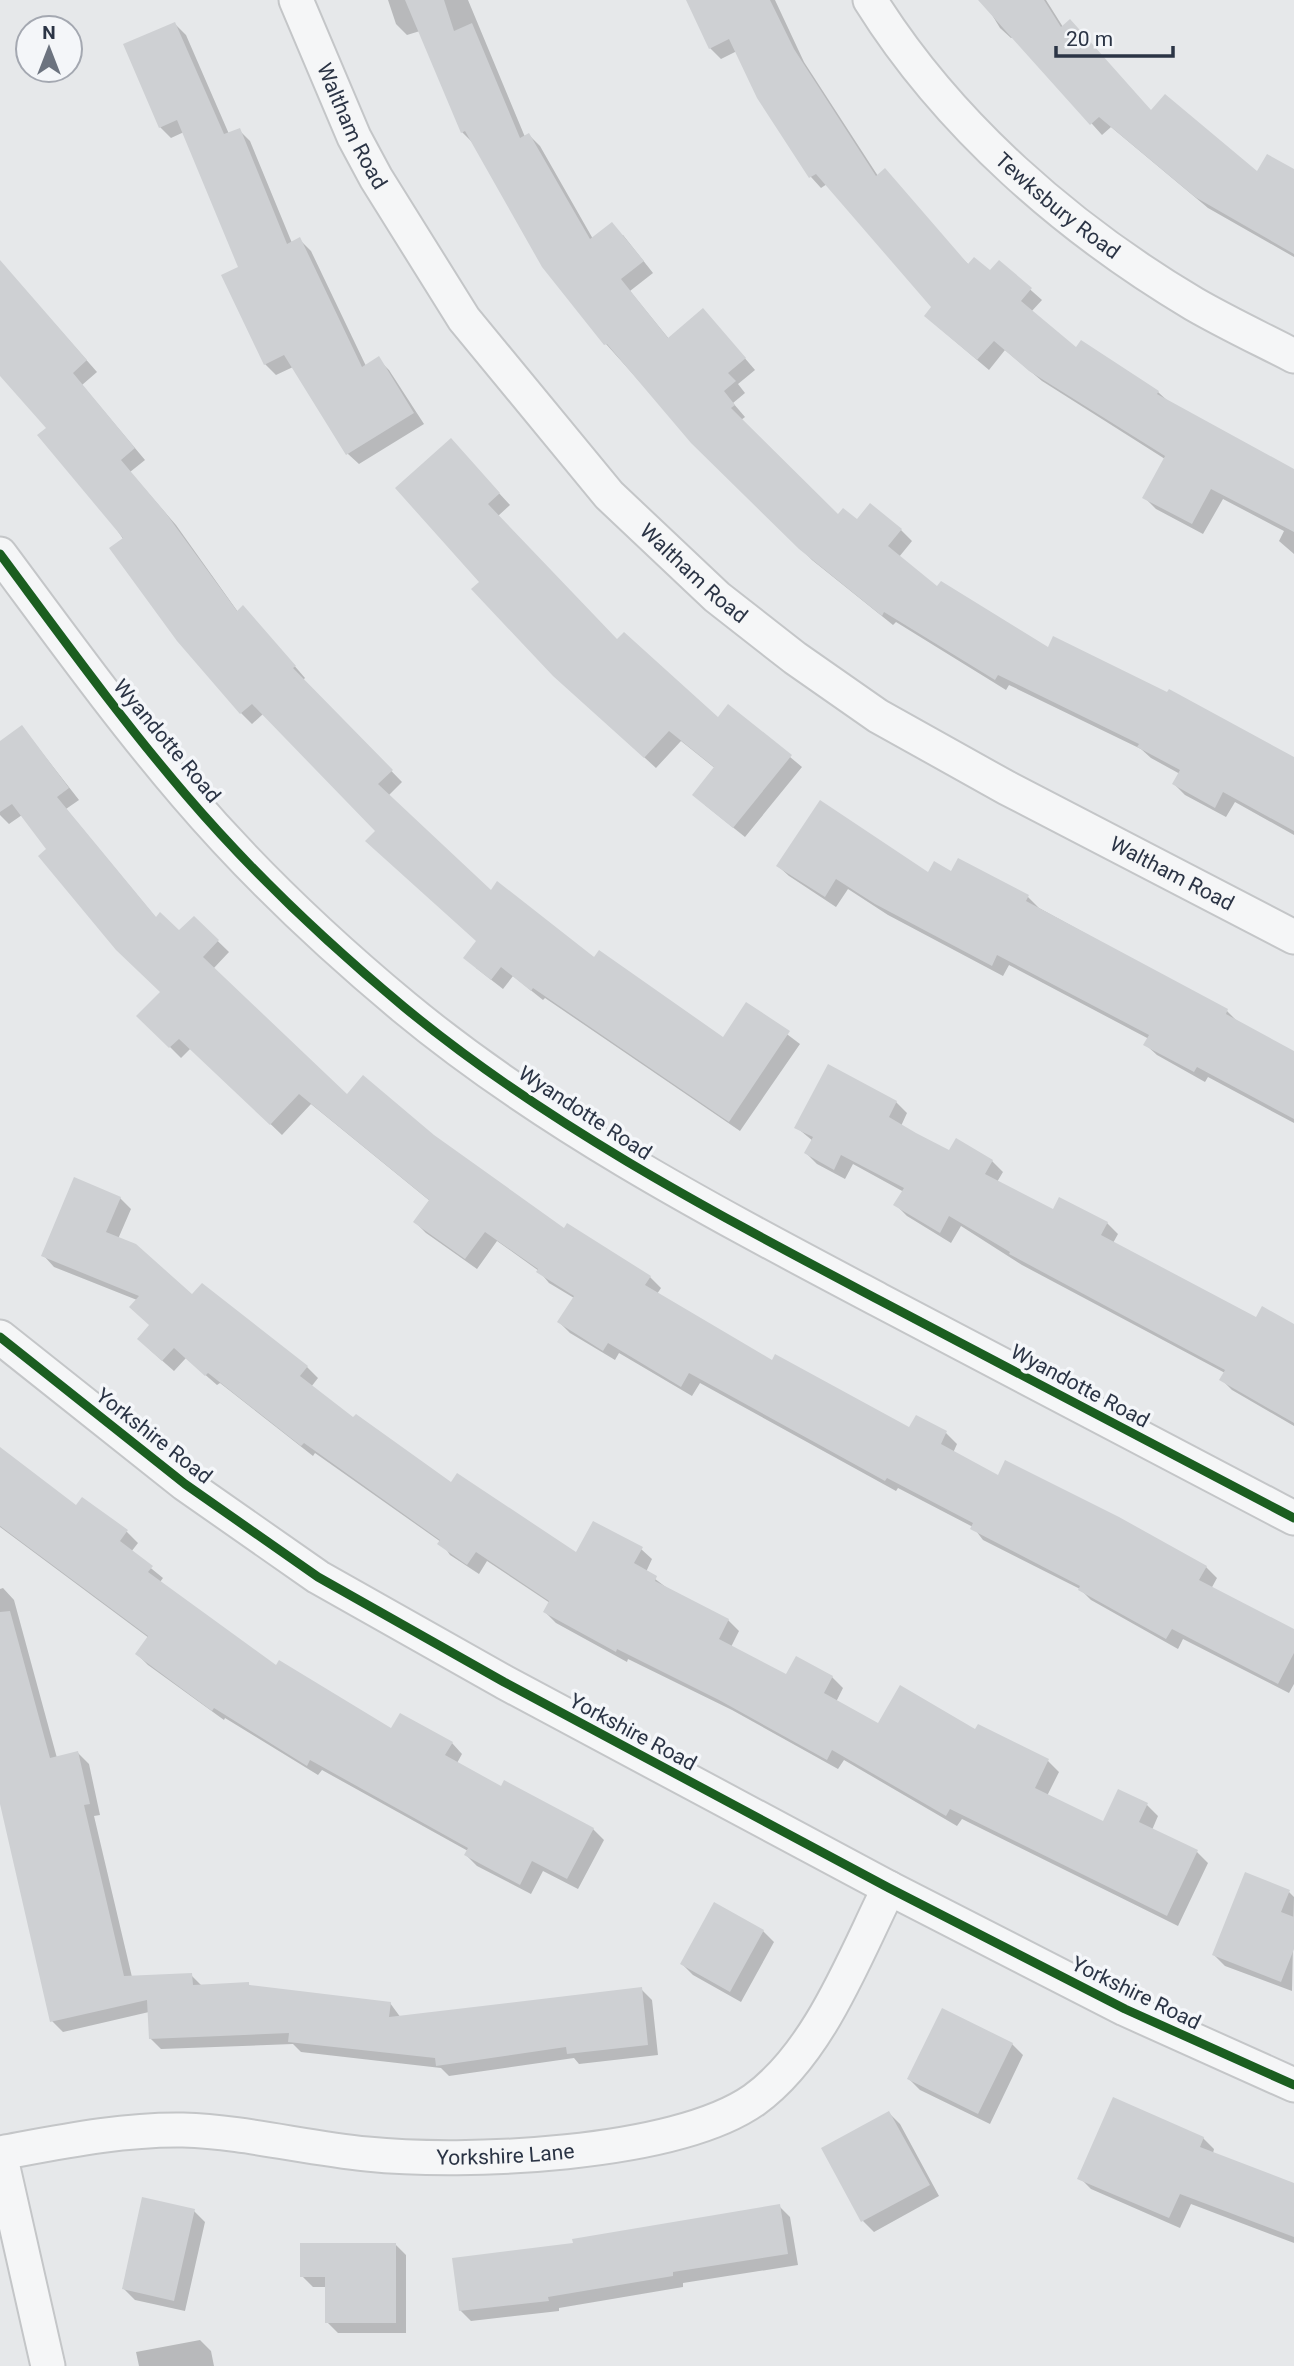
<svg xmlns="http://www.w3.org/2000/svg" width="1294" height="2366" font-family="Roboto,sans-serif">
<rect width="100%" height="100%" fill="#e6e8ea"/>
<path fill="#0003" d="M 388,0 L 468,0 L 525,137 L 529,135 L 540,146 L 593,239 L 623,235 L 653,273 L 630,291 L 669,339 L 713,321 L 755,370 L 738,384 L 745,393 L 733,403 L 745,417 L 741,420 L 838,517 L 901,530 L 912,541 L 899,557 L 938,589 L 1048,650 L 1294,759 L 1294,835 L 1235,802 L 1226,817 L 1185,795 L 1174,784 L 1180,774 L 1151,758 L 1141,749 L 1009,685 L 1006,690 L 896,622 L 893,625 L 812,560 L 693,441 L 606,344 L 473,143 L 462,132 L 420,31 L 407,35 L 396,24 Z
M 688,0 L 775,0 L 804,62 L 878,176 L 969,265 L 990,273 L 999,262 L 1042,300 L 1031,312 L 1076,350 L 1158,392 L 1170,403 L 1294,471 L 1294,554 L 1279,541 L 1284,531 L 1223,499 L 1203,534 L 1156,509 L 1145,498 L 1165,459 L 1042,381 L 1005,350 L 989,370 L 937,326 L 934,307 L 827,184 L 821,188 L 811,177 L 737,51 L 721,59 L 710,48 Z
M 983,0 L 1046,0 L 1063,27 L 1152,112 L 1258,173 L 1294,171 L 1294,257 L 1208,208 L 1111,127 L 1102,135 L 1014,37 L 1011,38 L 1000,28 Z
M 175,24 L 186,35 L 229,134 L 239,130 L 250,141 L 292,243 L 300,240 L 311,251 L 366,366 L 378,359 L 389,370 L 424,424 L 359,464 L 348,454 L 293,367 L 276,375 L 265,364 L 240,268 L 184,132 L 171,138 L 160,127 Z
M 0,289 L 24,289 L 97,372 L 82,385 L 145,460 L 130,472 L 176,525 L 238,612 L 254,619 L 305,678 L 303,680 L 402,782 L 388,796 L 491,892 L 723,1039 L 747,1004 L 800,1044 L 740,1131 L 545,998 L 543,1000 L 513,976 L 503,989 L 476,968 L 478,941 L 377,831 L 263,714 L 252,724 L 241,713 L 48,428 L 0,373 Z
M 461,452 L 510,505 L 498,516 L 617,641 L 718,719 L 729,706 L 802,767 L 745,837 L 705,805 L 716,769 L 681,741 L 656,768 L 566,686 L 481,582 Z
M 22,727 L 79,800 L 66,809 L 157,919 L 179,933 L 194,918 L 229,952 L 213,969 L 347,1096 L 433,1137 L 564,1230 L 650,1277 L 661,1288 L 657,1294 L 772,1363 L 910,1429 L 946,1433 L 957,1444 L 953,1453 L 999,1477 L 1206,1567 L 1217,1578 L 1211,1589 L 1294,1631 L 1294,1684 L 1289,1693 L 1183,1639 L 1178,1649 L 1091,1600 L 1080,1589 L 983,1540 L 973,1527 L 898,1488 L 896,1491 L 700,1383 L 692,1396 L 619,1353 L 615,1360 L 570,1333 L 559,1322 L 574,1298 L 549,1283 L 539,1271 L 497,1241 L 477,1269 L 426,1233 L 415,1222 L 430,1201 L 311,1104 L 282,1135 L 191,1048 L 181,1058 L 139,1016 L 162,992 L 22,815 L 9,824 L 0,815 L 0,743 Z
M 778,866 L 952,873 L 1028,897 L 1039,908 L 1227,1011 L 1238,1022 L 1294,1053 L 1294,1123 L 1208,1077 L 1205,1082 L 1157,1055 L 1146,1045 L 1149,1039 L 1009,965 L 1003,976 L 888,915 L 848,889 L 836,907 L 789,876 Z
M 829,1067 L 896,1102 L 907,1113 L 901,1126 L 950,1153 L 992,1161 L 1003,1172 L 997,1182 L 1053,1211 L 1107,1223 L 1118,1234 L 1113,1243 L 1257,1319 L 1294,1326 L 1294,1426 L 1232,1390 L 1221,1379 L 1225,1373 L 1022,1265 L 961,1226 L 951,1243 L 907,1216 L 896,1205 L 904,1192 L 853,1164 L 845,1179 L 817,1164 L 806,1153 L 813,1141 L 796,1127 Z
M 120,1198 L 131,1209 L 118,1239 L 192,1296 L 202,1285 L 307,1367 L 318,1378 L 311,1387 L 354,1420 L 452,1484 L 576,1554 L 641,1549 L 652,1559 L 646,1572 L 667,1588 L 728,1620 L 739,1631 L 731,1647 L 787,1677 L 797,1658 L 832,1677 L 843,1688 L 836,1702 L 879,1726 L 976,1731 L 1048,1761 L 1059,1772 L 1047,1796 L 1103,1823 L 1119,1791 L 1147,1805 L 1158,1816 L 1152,1830 L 1197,1852 L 1208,1863 L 1178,1926 L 962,1819 L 957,1826 L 844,1760 L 838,1769 L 732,1710 L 628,1659 L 627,1662 L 556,1623 L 545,1612 L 550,1603 L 487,1561 L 479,1574 L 450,1555 L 441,1542 L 315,1453 L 313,1456 L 220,1383 L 217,1385 L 186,1358 L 174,1371 L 150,1350 L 151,1326 L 137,1300 L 54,1267 L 44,1256 Z
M 0,1450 L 76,1507 L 127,1532 L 138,1543 L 131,1552 L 163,1578 L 160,1582 L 276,1668 L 392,1731 L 452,1743 L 462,1754 L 457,1763 L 502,1788 L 593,1829 L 604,1840 L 578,1889 L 543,1871 L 531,1894 L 477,1866 L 466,1855 L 468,1851 L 322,1770 L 318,1775 L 225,1718 L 224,1720 L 148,1665 L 137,1654 L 149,1638 L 0,1527 Z
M 3,1588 L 14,1600 L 57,1758 L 78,1753 L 89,1764 L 100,1815 L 94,1816 L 132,1977 L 191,1975 L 202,1986 L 248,1984 L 252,1987 L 390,2003 L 401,2018 L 641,1989 L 652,2000 L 658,2055 L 579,2064 L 574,2058 L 449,2076 L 441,2068 L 301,2052 L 293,2044 L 161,2049 L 150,2038 L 149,2012 L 63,2032 L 52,2021 L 0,1795 L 0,1589 Z
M 1289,1892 L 1294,1897 L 1292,1991 L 1225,1966 L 1214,1955 Z
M 763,1931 L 774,1942 L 741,2002 L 693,1975 L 682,1964 Z
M 1012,2044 L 1023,2055 L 990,2124 L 920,2090 L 909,2079 Z
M 889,2113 L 900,2124 L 939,2196 L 874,2232 L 863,2221 Z
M 1203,2138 L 1214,2149 L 1213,2153 L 1294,2185 L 1294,2243 L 1191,2204 L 1180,2228 L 1091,2189 L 1080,2178 Z
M 779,2206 L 790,2217 L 798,2265 L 683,2283 L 683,2287 L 559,2308 L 559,2311 L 471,2321 L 460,2310 L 575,2244 Z
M 194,2211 L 205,2222 L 185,2311 L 135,2300 L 124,2289 Z
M 395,2244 L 406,2255 L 406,2333 L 338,2333 L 327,2322 L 327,2287 L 313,2287 L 302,2276 Z
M 200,2340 L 211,2351 L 214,2366 L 139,2366 L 136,2352 Z"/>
<path fill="#ced0d3" d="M 405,0 L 444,0 L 454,31 L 472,23 L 520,138 L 529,133 L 590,239 L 612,222 L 644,261 L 621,279 L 668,338 L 703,308 L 746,358 L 728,373 L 736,381 L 724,391 L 735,405 L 731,408 L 838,514 L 843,508 L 857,519 L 870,503 L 902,529 L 888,546 L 937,586 L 941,581 L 1048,647 L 1053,636 L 1167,692 L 1169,689 L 1294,757 L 1294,831 L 1223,792 L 1215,808 L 1172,784 L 1180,770 L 1137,747 L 1139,744 L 998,675 L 995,680 L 884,612 L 882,616 L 799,549 L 691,443 L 607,344 L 604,345 L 542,267 L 465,131 L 461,133 Z
M 686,0 L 770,0 L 794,49 L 876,176 L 885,168 L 968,264 L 974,257 L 990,270 L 999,260 L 1032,288 L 1021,301 L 1076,347 L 1081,340 L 1159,391 L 1157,394 L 1294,469 L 1294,532 L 1211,489 L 1192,524 L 1142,498 L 1165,456 L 1029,371 L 994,341 L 977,360 L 924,316 L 931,307 L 816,174 L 809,178 L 757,98 L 729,39 L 709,49 Z
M 978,0 L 1044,0 L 1061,27 L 1070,19 L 1151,110 L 1165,94 L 1257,171 L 1267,154 L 1294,169 L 1294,254 L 1195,197 L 1099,117 L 1090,125 Z
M 175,22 L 224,134 L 240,128 L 287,244 L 300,237 L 362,367 L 379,356 L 414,413 L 346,455 L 284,355 L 264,365 L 221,275 L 238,267 L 177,120 L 159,128 L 123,44 Z
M 0,260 L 87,360 L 73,373 L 135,448 L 121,460 L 165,512 L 237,611 L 243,605 L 296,666 L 293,668 L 393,770 L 378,784 L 491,890 L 497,881 L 594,957 L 599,950 L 723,1037 L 746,1002 L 790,1031 L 729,1122 L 533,988 L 531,991 L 501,967 L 491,980 L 463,958 L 476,941 L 365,841 L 375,831 L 252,704 L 240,714 L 177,641 L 109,548 L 123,538 L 37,435 L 46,428 L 0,376 Z
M 451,438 L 500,493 L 488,504 L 617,639 L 624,632 L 718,717 L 728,704 L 792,755 L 733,828 L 692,795 L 714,767 L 669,731 L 644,758 L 553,676 L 471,589 L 479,582 L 395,488 Z
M 22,725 L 69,788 L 57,797 L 156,917 L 160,912 L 179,930 L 194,916 L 219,940 L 203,957 L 347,1094 L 363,1075 L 434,1135 L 564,1228 L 567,1223 L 651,1276 L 645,1285 L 772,1360 L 775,1354 L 909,1427 L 916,1415 L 947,1431 L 941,1444 L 998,1475 L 1005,1460 L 1119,1517 L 1207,1566 L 1199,1580 L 1294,1629 L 1294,1653 L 1278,1684 L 1172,1629 L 1166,1639 L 1078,1590 L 1080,1586 L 970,1529 L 973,1523 L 887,1478 L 885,1481 L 689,1373 L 681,1387 L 608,1343 L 603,1351 L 557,1322 L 574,1296 L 536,1272 L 538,1269 L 485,1232 L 465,1259 L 413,1222 L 429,1200 L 299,1094 L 270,1125 L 179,1039 L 169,1048 L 136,1016 L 160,992 L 116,950 L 38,856 L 46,849 L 12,804 L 0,812 L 0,741 Z
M 820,800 L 928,872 L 934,861 L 951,871 L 958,858 L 1029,895 L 1026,901 L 1228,1009 L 1226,1014 L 1294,1051 L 1294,1119 L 1197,1067 L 1194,1072 L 1143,1045 L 1149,1035 L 997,955 L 992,966 L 875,904 L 836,879 L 825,897 L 776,866 Z
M 828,1064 L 897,1101 L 889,1117 L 916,1133 L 949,1150 L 956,1138 L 993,1160 L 985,1174 L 1053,1209 L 1059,1197 L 1108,1222 L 1101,1235 L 1256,1317 L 1262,1306 L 1294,1324 L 1294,1423 L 1219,1380 L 1225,1370 L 1009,1254 L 1010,1252 L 949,1216 L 940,1233 L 893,1205 L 904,1188 L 841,1155 L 834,1170 L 804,1153 L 813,1137 L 794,1128 Z
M 74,1177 L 121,1197 L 106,1232 L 136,1244 L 192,1294 L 202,1283 L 308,1366 L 300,1376 L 353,1417 L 356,1414 L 451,1482 L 457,1473 L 576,1552 L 593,1521 L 643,1547 L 634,1563 L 657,1576 L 655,1581 L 729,1619 L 719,1639 L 786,1674 L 796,1656 L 833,1676 L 824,1693 L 878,1723 L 900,1685 L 975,1729 L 978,1724 L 1049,1759 L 1035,1788 L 1103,1821 L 1118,1789 L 1148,1803 L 1139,1822 L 1198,1850 L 1167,1916 L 950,1809 L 946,1816 L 832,1750 L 827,1760 L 719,1700 L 617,1649 L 616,1652 L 543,1612 L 549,1601 L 476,1552 L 467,1565 L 437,1544 L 440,1540 L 304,1443 L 301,1446 L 208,1373 L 205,1376 L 174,1348 L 162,1361 L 137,1339 L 149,1325 L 129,1307 L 139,1296 L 41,1256 Z
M 0,1447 L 76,1505 L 82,1497 L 128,1530 L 120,1541 L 153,1566 L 148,1572 L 276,1665 L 279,1660 L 391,1728 L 400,1713 L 453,1742 L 445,1755 L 501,1786 L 504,1780 L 594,1828 L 567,1879 L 532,1861 L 520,1885 L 464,1855 L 468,1848 L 310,1760 L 307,1766 L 214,1708 L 212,1711 L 135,1654 L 148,1636 L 0,1526 Z
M 10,1611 L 50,1758 L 78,1751 L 90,1804 L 84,1805 L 124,1976 L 192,1973 L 193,1985 L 249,1982 L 249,1985 L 391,2002 L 389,2017 L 642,1987 L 648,2045 L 567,2054 L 566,2047 L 436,2066 L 435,2058 L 288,2042 L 289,2033 L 149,2039 L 147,2000 L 50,2022 L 0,1804 L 0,1612 Z
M 1245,1872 L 1290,1890 L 1281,1912 L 1294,1917 L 1294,1949 L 1281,1982 L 1212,1955 Z
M 714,1902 L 764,1930 L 730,1992 L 680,1964 Z
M 942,2008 L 1013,2043 L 978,2114 L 907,2079 Z
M 1113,2097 L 1204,2137 L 1200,2147 L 1294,2183 L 1294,2237 L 1180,2194 L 1169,2218 L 1077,2179 Z
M 889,2111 L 930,2185 L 861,2222 L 821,2148 Z
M 142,2197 L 195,2209 L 174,2301 L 122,2289 Z
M 780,2204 L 788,2254 L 673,2272 L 673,2276 L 548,2297 L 549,2301 L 459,2311 L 452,2258 L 573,2243 L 572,2239 Z
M 300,2243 L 396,2243 L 396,2323 L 325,2323 L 325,2277 L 300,2277 Z"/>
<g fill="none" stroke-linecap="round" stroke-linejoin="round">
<g stroke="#c4c6c8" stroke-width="37">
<g id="street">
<path id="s1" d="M 296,0 L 354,137 L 376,178 L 464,319 L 609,495 L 717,597 L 795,658 L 878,716 L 1007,788 L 1294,937"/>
<path id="s2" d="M 870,0 C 948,125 1068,229 1194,304 C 1227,323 1261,339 1294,356"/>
<path d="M 0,554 C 61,636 120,718 186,795 C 251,871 327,943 404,1007 C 548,1126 715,1213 879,1300 C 1017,1372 1155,1446 1294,1518"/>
<path d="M 0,1337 L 185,1484 L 318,1577 L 504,1682 L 889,1888 L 1125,2009 L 1294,2085"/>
<path id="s3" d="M 0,2153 C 60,2142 122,2129 183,2130 C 245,2132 305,2148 367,2154 C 463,2164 674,2156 754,2100 C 819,2053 854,1958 889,1888"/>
<path d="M 0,2154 L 48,2366"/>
</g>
</g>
<use href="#street" stroke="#f5f6f7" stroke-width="33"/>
<g stroke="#f4f6f9" stroke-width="13">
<path id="cycleway" d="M 0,554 C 61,636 120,718 186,795 C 251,871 327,943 404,1007 C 548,1126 715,1213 879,1300 C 1017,1372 1155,1446 1294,1518
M 0,1337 L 185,1484 L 318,1577 L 504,1682 L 889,1888 L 1125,2009 L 1294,2085"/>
</g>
<use href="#cycleway" stroke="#1b5e20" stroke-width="9"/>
</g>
<g text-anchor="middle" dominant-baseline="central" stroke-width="7" stroke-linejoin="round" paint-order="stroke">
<g font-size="21" fill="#2b3445" stroke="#f4f6f9">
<text stroke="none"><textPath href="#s1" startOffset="138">Waltham Road</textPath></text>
<text stroke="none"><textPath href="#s2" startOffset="280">Tewksbury Road</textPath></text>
<text stroke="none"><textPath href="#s1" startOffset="705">Waltham Road</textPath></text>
<text transform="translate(167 741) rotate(50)">Wyandotte Road</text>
<text stroke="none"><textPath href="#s1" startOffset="1272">Waltham Road</textPath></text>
<text transform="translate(585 1113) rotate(33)">Wyandotte Road</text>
<text transform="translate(1080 1386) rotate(28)">Wyandotte Road</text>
<text transform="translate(154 1436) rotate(38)">Yorkshire Road</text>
<text transform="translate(633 1732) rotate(28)">Yorkshire Road</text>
<text transform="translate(1136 1993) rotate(26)">Yorkshire Road</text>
<text stroke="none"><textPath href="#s3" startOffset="509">Yorkshire Lane</textPath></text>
</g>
</g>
<g transform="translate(49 49)"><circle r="33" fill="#f4f6f9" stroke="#a4a8b1" stroke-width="2"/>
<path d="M0-5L12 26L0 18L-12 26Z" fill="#6c737f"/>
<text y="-10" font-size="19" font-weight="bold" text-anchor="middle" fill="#2b3445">N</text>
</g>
<path d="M1056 46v10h117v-10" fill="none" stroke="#2b3445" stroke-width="3.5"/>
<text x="1066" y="46" font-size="21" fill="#2b3445" stroke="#f4f6f9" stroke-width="5" paint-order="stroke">20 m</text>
</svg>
